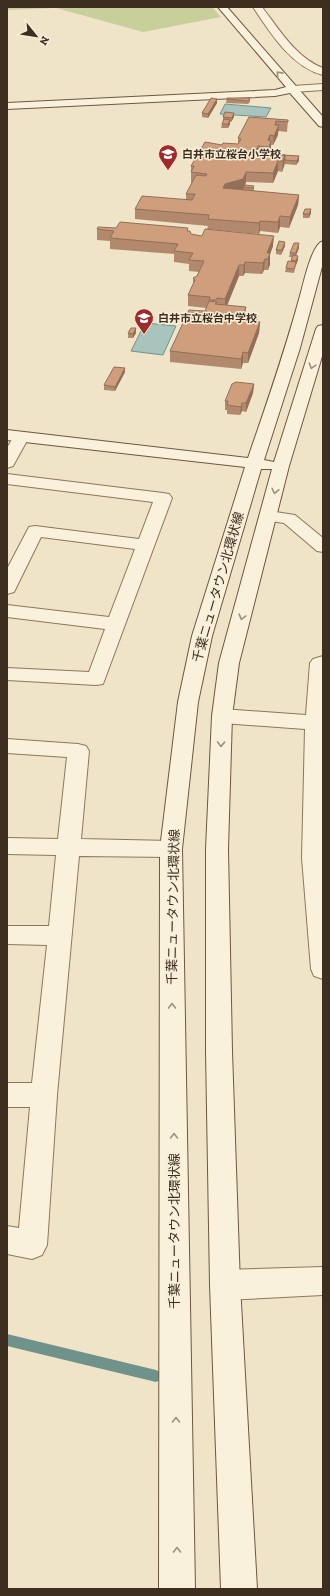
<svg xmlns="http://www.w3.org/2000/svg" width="330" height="1596" font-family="'Zilla Slab','Noto Sans JP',serif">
<rect width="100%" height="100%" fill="#f0e4c8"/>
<path fill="#c9cf9b" d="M 7,7 L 212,7 L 221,17 L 143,32 L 56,8 L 7,10 Z"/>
<path fill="#a9c4bc" stroke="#6f938a" d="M 225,104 L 271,108 L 266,117 L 220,114 Z
M 145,323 L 176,326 L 163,355 L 131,351 Z"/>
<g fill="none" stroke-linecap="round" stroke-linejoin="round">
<path fill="#6f938a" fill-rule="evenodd" d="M 7,1334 L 156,1370 L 160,1372 L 162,1376 L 160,1380 L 156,1382 L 7,1346 Z"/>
<g stroke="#8d765c" stroke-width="2">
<path id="street" d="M 253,7 L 262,7 C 279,29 296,58 323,68 L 323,75 C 291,67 270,32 253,7 Z
M 323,84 L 323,90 L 293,92 L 288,89 L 293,86 Z
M 21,432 L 27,434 L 29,437 L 13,466 L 7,468 L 7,448 L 15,434 Z
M 7,474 L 163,493 L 169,494 L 172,498 L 103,684 L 96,685 L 7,680 L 7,668 L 89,672 L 105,629 L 7,617 L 7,605 L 109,617 L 135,549 L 41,537 L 16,588 L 14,592 L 7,594 L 7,569 L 29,527 L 35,526 L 139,539 L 153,502 L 7,484 Z
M 269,511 L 295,515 L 323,538 L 323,552 L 317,551 L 284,523 L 263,520 L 260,516 L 263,512 Z
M 323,656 L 323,979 L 314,976 L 311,969 L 302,858 L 305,729 L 222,723 L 215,721 L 212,716 L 215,711 L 222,709 L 306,715 L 310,663 L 313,659 Z
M 7,739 L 78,744 L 86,746 L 89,751 L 81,839 L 171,841 L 179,843 L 182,849 L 179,855 L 171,857 L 79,856 L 57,1095 L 47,1245 L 42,1255 L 32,1259 L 7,1254 L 7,1226 L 19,1228 L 30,1107 L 7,1107 L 7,1083 L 32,1083 L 47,945 L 7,944 L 7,926 L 49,926 L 56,855 L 7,854 L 7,838 L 58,839 L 67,757 L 7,753 Z
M 323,1267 L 323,1295 L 225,1300 L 214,1295 L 210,1285 L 214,1275 L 225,1270 Z"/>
</g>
<g stroke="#6f573f" stroke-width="2">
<path id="secondary" d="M 218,7 L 227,7 L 323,117 L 323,127 L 319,126 L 290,93 L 275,96 L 7,109 L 7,103 L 275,90 L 286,87 Z
M 323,241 L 323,263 L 300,348 L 264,460 L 274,462 L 316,329 L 318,326 L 323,325 L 323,353 L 289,466 L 239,663 L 232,716 L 228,849 L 232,1051 L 240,1285 L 257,1589 L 221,1589 L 210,1285 L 206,1051 L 206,849 L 212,716 L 219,663 L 272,469 L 261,469 L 212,636 L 198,702 L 182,849 L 195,1589 L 159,1589 L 160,849 L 178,702 L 192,636 L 245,467 L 7,440 L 7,430 L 248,458 C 267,403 286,348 301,292 C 304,281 312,244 323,241 Z"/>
</g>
<use href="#street" fill="#faf1dc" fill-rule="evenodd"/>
<use href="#secondary" fill="#faf1dc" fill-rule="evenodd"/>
</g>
<path fill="#b2896c" d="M 227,98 L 250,98 L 250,102 L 248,104 L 226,103 Z
M 217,99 L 217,103 L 208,118 L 202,117 L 202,113 Z
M 234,113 L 234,117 L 231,122 L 230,122 L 230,124 L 228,128 L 221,128 L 222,124 L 223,121 L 223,117 Z
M 249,117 L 288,120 L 287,132 L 278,131 L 278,135 L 273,145 L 271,145 L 271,151 L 269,154 L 299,156 L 299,161 L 296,165 L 285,164 L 282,172 L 278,171 L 273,183 L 246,182 L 245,185 L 254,186 L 254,191 L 299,195 L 298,205 L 289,228 L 280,227 L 278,233 L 260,231 L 259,234 L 207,229 L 208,226 L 135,219 L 135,209 L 186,200 L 186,194 L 192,183 L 191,183 L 191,166 L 222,145 L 238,144 L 238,138 Z
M 311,209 L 311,213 L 309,218 L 303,218 L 303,214 Z
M 116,228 L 188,231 L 191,234 L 202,236 L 273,246 L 270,254 L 270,264 L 268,270 L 264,270 L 262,274 L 245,273 L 243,276 L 239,276 L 227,306 L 257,322 L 260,322 L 259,333 L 248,363 L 243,363 L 241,369 L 170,362 L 170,351 L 205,311 L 206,308 L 188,306 L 188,295 L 193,285 L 193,278 L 197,276 L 199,272 L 189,271 L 189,264 L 174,262 L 174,254 L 110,249 L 110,241 L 97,240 L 97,229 Z
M 285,246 L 281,255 L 276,254 L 276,250 Z
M 299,248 L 296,255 L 298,260 L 296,265 L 294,273 L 285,272 L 286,268 L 291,262 L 292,257 L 289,257 L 290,253 Z
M 136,328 L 136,333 L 133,338 L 128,338 L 128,333 Z
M 125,368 L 125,372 L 115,391 L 104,390 L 104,385 Z
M 254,384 L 253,393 L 246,412 L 242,411 L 240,415 L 227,414 L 227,410 L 225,410 L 225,401 Z"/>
<path fill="#916f58" d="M 217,99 L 217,103 L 208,118 L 208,114 Z
M 234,113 L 234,117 L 231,122 L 232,118 Z
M 230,120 L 230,124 L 228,128 L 228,124 Z
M 276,121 L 276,131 L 279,125 L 278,135 L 273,145 L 275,125 Z
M 270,135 L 270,144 L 271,141 L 271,151 L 268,157 L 269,147 L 268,140 Z
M 258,146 L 258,156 L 255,153 Z
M 285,155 L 284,166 L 282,172 L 283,161 Z
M 299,156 L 299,161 L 296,165 L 297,161 Z
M 278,161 L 278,171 L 273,183 L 273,173 Z
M 246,172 L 246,182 L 243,190 L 223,188 L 225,184 Z
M 299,195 L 298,205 L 289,228 L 290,217 Z
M 311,209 L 311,213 L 309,218 L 309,214 Z
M 280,216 L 280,227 L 278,233 L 278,222 Z
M 260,221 L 260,231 L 259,234 L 259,223 Z
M 274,236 L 273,246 L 270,254 L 270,264 L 268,270 L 268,259 L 267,253 Z
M 285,242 L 285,246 L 281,255 L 282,250 Z
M 299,243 L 299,248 L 295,258 L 296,253 Z
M 298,256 L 298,260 L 296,265 L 296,261 Z
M 265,259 L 264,270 L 262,274 L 263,263 Z
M 245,262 L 245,273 L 243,276 L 244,265 Z
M 239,265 L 239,276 L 225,310 L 225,299 Z
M 246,307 L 245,318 L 243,315 Z
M 260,322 L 259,333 L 248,363 L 248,353 Z
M 136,328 L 136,333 L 133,338 L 133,334 Z
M 243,352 L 243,363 L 241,369 L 241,359 Z
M 125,368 L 125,372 L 115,391 L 115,387 Z
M 254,384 L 253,393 L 246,412 L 246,403 Z
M 242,403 L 242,411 L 240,415 L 241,407 Z"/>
<path fill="#cf9f7d" stroke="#916f58" d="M 211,98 L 217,99 L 208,114 L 202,113 Z
M 227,98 L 250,98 L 248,101 L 227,99 Z
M 225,112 L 234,113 L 232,118 L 223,117 Z
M 249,117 L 288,120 L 288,122 L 276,121 L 275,125 L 279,125 L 274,136 L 270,135 L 268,140 L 271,141 L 269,147 L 258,146 L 255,153 L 285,155 L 283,161 L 278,161 L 273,173 L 246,172 L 243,179 L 225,184 L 223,188 L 299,195 L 290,217 L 280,216 L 278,222 L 260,221 L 259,223 L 208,219 L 209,215 L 135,209 L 142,196 L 192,200 L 195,194 L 186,194 L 196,175 L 206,176 L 207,174 L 191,172 L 194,166 L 191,166 L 205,142 L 222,145 L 223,143 L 238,144 L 241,139 L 238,138 Z
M 224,119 L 230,120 L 228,124 L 222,124 Z
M 283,155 L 299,156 L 297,161 L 285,160 L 285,155 Z
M 245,185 L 254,186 L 253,188 L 243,187 Z
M 305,209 L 311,209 L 309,214 L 303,214 Z
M 120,222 L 188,228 L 187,231 L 190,231 L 191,234 L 202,236 L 205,229 L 274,236 L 267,253 L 270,253 L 268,259 L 265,259 L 263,263 L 245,262 L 244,265 L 239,265 L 225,299 L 217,298 L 216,300 L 209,300 L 210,297 L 188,295 L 195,280 L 193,278 L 197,276 L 204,261 L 189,260 L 193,253 L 174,251 L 178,244 L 110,238 L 114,231 L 97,229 L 98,227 L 116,228 Z
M 279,241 L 285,242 L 282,250 L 276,250 Z
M 294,243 L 299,243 L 296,253 L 290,253 Z
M 293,255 L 298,256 L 296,261 L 291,260 Z
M 288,261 L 296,262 L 294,269 L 286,268 Z
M 209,301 L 217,302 L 215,304 L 246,307 L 243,315 L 258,316 L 256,322 L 260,322 L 248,353 L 243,352 L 241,359 L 170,351 L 189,310 L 205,311 Z
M 131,328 L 136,328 L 133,334 L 128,333 Z
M 114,367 L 125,368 L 115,387 L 104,385 Z
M 236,382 L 254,384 L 246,403 L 242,403 L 241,407 L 227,405 L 228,401 L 225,401 L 232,384 Z"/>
<defs><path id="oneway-chevron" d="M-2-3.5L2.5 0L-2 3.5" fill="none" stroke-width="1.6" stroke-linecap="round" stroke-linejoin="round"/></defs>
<g stroke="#9c907e">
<use href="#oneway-chevron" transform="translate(279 74) rotate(-132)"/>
<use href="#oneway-chevron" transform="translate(312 366) rotate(107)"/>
<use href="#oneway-chevron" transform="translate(275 491) rotate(103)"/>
<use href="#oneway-chevron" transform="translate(242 617) rotate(105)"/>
<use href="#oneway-chevron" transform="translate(221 744) rotate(92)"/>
<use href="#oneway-chevron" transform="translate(172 1006) rotate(-91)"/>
<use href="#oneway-chevron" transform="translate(174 1136) rotate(-90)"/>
<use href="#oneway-chevron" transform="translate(176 1420) rotate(-90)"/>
<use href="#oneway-chevron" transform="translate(177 1550) rotate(-90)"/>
</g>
<defs>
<g id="school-pin" transform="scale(1)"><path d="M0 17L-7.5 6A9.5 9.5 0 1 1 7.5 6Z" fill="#9e2a2b" stroke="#f7eed8"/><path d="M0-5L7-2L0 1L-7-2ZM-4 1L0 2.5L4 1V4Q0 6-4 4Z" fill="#fff"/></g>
</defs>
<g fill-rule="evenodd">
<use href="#school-pin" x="168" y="154"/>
<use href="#school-pin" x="144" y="318"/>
</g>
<g text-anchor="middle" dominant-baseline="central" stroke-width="3" stroke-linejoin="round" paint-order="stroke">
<g font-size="11" font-weight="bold" fill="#3d2e20" stroke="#f7eed8" text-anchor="start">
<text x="182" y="154">白井市立桜台小学校</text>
<text x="158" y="318">白井市立桜台中学校</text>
</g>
<g font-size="13" fill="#3d2e20" stroke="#f7eed8">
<text transform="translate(218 587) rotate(-74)">千葉ニュータウン北環状線</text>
<text transform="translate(173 907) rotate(-89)">千葉ニュータウン北環状線</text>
<text transform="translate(174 1231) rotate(-90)">千葉ニュータウン北環状線</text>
</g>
</g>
<rect width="330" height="1596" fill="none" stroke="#3d2e20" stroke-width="16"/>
<g transform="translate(36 36) rotate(120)" stroke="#f7eed8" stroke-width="3" paint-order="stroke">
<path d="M0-3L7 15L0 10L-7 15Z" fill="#3d2e20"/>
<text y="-6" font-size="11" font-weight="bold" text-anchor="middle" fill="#3d2e20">N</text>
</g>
</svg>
